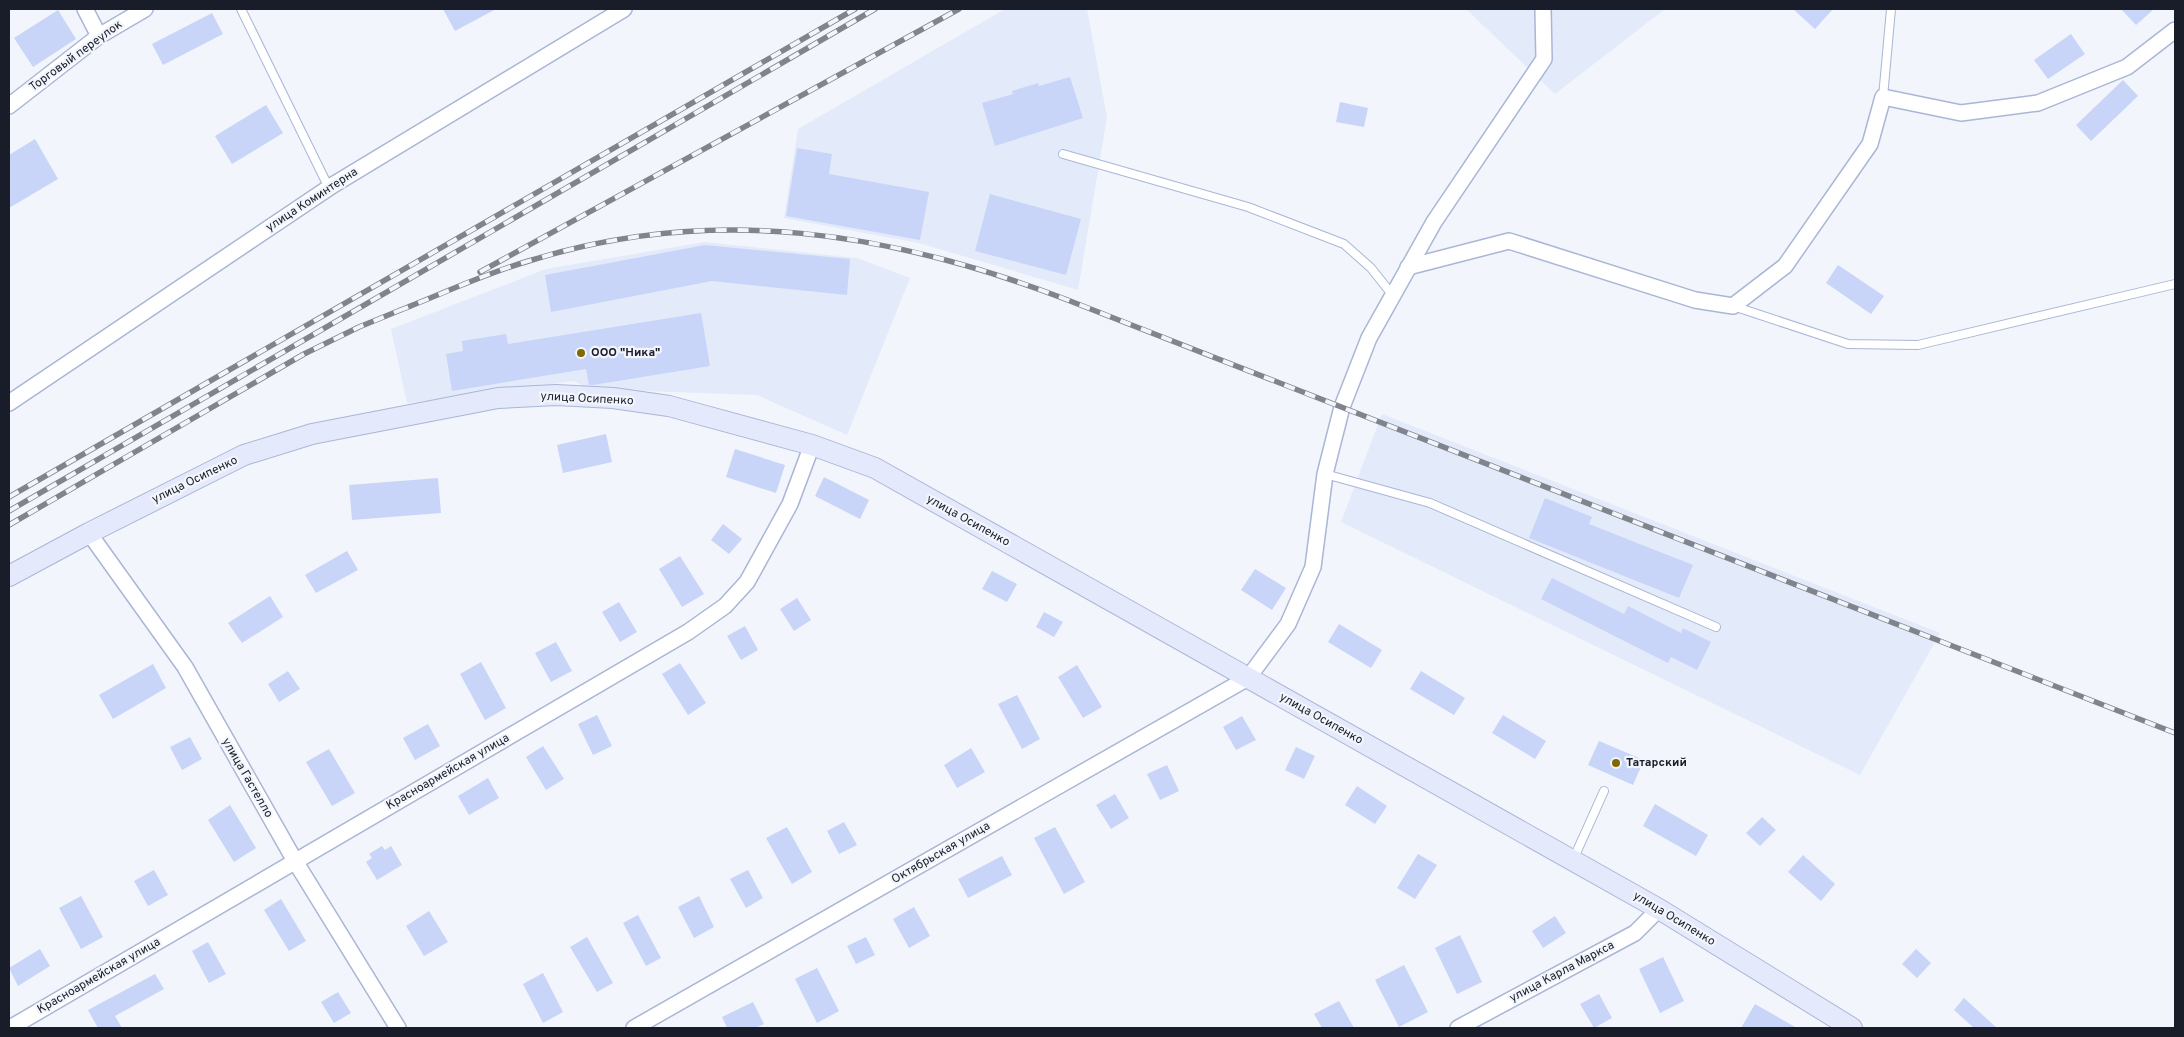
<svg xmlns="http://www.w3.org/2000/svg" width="2184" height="1037" font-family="Overpass,sans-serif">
<rect width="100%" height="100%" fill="#f2f5fb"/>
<path fill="#e3eafa" d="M 1005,9 L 1087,9 L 1107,117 L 1078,290 L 919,243 L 784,218 L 798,129 Z
M 1466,9 L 1665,9 L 1555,94 Z
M 705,242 L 857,258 L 910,278 L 847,435 L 757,395 L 589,389 L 574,381 L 407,403 L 391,329 L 546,269 Z
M 1382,414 L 1940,633 L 1860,775 L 1341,522 Z"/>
<path fill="#c8d5f8" d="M 443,9 L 496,9 L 455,31 Z
M 1793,9 L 1833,9 L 1815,29 Z
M 2121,9 L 2154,9 L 2136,25 Z
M 58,10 L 76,39 L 33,67 L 14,38 Z
M 212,13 L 223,34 L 163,65 L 152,44 Z
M 2071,34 L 2085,54 L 2048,79 L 2034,60 Z
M 1070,77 L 1083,118 L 995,146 L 982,103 L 1013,94 L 1012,91 L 1038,83 L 1039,86 Z
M 2123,80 L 2138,96 L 2091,141 L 2076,125 Z
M 1340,102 L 1368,108 L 1364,127 L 1336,122 Z
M 266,105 L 283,133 L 232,164 L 215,136 Z
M 35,139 L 58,179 L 9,208 L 9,155 Z
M 797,148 L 832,154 L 829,174 L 929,192 L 920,240 L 786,216 Z
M 990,194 L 1081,219 L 1066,275 L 975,251 Z
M 705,245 L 850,259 L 847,295 L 712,281 L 551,312 L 545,275 Z
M 1838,265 L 1884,296 L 1871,314 L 1826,283 Z
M 701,313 L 710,366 L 593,385 L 589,385 L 586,369 L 452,391 L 446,354 L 463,351 L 462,341 L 506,334 L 508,344 Z
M 606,434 L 612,462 L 563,473 L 557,445 Z
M 735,449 L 785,465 L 776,493 L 726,477 Z
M 824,477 L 869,500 L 860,519 L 815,496 Z
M 438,478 L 441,513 L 352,520 L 349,485 Z
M 1545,498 L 1592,517 L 1589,524 L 1693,565 L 1679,598 L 1529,538 Z
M 723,524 L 742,539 L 729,554 L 711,540 Z
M 347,551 L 358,570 L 316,593 L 305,575 Z
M 680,556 L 704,594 L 682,607 L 659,569 Z
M 1255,569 L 1286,588 L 1272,610 L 1241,590 Z
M 992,571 L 1017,584 L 1007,602 L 982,589 Z
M 1552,578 L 1624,614 L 1628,606 L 1681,633 L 1683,628 L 1711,642 L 1697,670 L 1671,657 L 1668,663 L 1541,599 Z
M 270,596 L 283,617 L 242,643 L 228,623 Z
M 797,598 L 811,620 L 794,631 L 780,609 Z
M 619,602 L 637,632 L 620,642 L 602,612 Z
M 1044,612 L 1063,622 L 1054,637 L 1036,627 Z
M 1339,624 L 1382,650 L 1371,668 L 1328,642 Z
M 745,626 L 758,650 L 741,660 L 727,636 Z
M 556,642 L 572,671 L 551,682 L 535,653 Z
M 481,662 L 506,708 L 485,720 L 460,674 Z
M 680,663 L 706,703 L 688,715 L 662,674 Z
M 153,664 L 166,688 L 113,719 L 99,695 Z
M 1077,665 L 1102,707 L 1083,718 L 1058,677 Z
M 288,671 L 300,689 L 279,702 L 268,684 Z
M 1421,671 L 1465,698 L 1454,715 L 1410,689 Z
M 1017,695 L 1040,739 L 1022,749 L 998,704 Z
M 597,715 L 612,746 L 593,755 L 578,724 Z
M 1503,715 L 1546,741 L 1535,759 L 1492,733 Z
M 1242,716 L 1256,740 L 1236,750 L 1223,727 Z
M 428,724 L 440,746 L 415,760 L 403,738 Z
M 190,737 L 202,759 L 182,770 L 170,747 Z
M 1599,741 L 1644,760 L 1633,785 L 1588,765 Z
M 543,746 L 564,779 L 546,790 L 526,757 Z
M 1296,747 L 1315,756 L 1304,779 L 1285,770 Z
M 971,748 L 985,772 L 957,788 L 944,765 Z
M 329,749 L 355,793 L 332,806 L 306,762 Z
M 1167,765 L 1179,791 L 1160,800 L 1147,774 Z
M 488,778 L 499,798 L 469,815 L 458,796 Z
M 1357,786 L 1387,806 L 1375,824 L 1345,805 Z
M 1115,794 L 1129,818 L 1111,829 L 1096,805 Z
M 1655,804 L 1708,835 L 1696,856 L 1643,826 Z
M 230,805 L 256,848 L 234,862 L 208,820 Z
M 1762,817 L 1776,830 L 1760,846 L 1746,833 Z
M 844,822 L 857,845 L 839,854 L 827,831 Z
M 787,827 L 812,872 L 792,884 L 766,838 Z
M 1055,827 L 1085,882 L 1064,894 L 1034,838 Z
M 382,846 L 385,850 L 391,846 L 402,865 L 377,880 L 366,862 L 372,858 L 369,854 Z
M 1418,854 L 1437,865 L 1415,899 L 1397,888 Z
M 1803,855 L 1835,884 L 1821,901 L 1788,872 Z
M 1002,856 L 1012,875 L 968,898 L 958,879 Z
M 154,870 L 168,895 L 148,906 L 134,881 Z
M 748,870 L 763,898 L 746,908 L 730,879 Z
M 81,896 L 103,937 L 81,949 L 59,908 Z
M 699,896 L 714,927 L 694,938 L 678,907 Z
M 281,899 L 306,941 L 289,951 L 264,910 Z
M 914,907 L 930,936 L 909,948 L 893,919 Z
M 429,911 L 448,942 L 424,956 L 406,926 Z
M 638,915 L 661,958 L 646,966 L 623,923 Z
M 1555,916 L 1566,933 L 1543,948 L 1532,931 Z
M 1460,935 L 1482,982 L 1457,994 L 1435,948 Z
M 587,937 L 613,983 L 597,992 L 570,947 Z
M 866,937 L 875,955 L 856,964 L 847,946 Z
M 208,942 L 226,974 L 209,983 L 192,951 Z
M 40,949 L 50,966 L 18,986 L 9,968 Z
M 1916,949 L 1931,963 L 1917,978 L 1902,964 Z
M 1663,957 L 1684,1001 L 1660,1013 L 1639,969 Z
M 1404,965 L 1428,1012 L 1399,1027 L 1375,980 Z
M 817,968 L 839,1011 L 817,1023 L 795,979 Z
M 543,973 L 563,1012 L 543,1023 L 523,984 Z
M 155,974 L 164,989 L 115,1016 L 122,1028 L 98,1028 L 88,1010 Z
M 338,992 L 351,1013 L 334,1023 L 321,1002 Z
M 1599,994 L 1612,1018 L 1594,1028 L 1580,1004 Z
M 1964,998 L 1997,1028 L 1974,1028 L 1954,1010 Z
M 1339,1001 L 1354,1028 L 1322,1028 L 1314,1014 Z
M 753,1002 L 764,1024 L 755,1028 L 727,1028 L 722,1017 Z
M 1755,1004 L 1797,1028 L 1741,1028 Z"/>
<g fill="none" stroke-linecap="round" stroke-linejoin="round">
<g stroke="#aab6d6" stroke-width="10">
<path id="lane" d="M 241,9 L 329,188
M 1883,97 L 1891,9
M 1063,154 L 1248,207 L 1344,244 L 1371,268 L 1394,297
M 1733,306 L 1848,344 L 1918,345 L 2175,284
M 1325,474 L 1430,503 L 1716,627
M 1573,860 L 1604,791"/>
</g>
<g stroke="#aab6d6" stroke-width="18">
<path id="street" d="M 85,9 L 99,36
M 9,106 L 99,36 L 145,9
M 1408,267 L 1509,241 L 1695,300 L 1733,306 L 1785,266 L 1870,144 L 1883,97 L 1961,113 L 2038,103 L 2127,67 L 2175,30
M 9,403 L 333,185 L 624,9
M 89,533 L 185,667 L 295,861 L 398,1028
M 10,1028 L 688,632 L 725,606 L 747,582 L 790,504 L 812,445
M 634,1028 L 1248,678 L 1288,624 L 1313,567 L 1325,474 L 1342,407 L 1369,338 L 1434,222 L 1544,59 L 1543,9
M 1458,1028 L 1635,933 L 1659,909"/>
</g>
<g stroke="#aab6d6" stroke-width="22">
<path id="secondary" d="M 9,576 L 89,533 L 244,455 L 312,434 L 498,398 L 556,395 L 613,398 L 669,406 L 812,445 L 875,468 L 1659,909 L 1852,1028"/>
</g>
<use href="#lane" stroke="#fff" stroke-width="8"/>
<use href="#street" stroke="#fff" stroke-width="15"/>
<use href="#secondary" stroke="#e4eafb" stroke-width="20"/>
<g stroke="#80848d" stroke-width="5.5">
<path id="rail" d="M 480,272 L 959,9
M 398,311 C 442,294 486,273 532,260 C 714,204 890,232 1065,299 L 2175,733
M 9,497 L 855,9
M 9,511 L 875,9
M 9,525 L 304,354 L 359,327 L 403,309"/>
</g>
<use href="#rail" stroke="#f2f5fb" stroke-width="4" stroke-dasharray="11" stroke-linecap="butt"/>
</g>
<g fill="#806900" stroke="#f2f5fb" stroke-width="2">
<circle cx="581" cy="353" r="5"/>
<circle cx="1616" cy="763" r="5"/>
</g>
<g text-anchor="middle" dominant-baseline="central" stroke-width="4.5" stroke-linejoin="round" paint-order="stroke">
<g font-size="12" fill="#191d29" stroke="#f2f5fb">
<text transform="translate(76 56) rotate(-36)">Торговый переулок</text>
<text transform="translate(312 200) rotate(-33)">улица Коминтерна</text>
<text transform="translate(587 399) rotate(3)">улица Осипенко</text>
<text transform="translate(195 480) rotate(-26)">улица Осипенко</text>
<text transform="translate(968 521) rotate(29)">улица Осипенко</text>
<text transform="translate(1321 719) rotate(29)">улица Осипенко</text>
<text transform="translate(448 772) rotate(-30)">Красноармейская улица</text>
<text transform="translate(247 778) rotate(60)">улица Гастелло</text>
<text transform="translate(941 853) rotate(-30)">Октябрьская улица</text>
<text transform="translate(1674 919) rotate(31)">улица Осипенко</text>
<text transform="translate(1562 972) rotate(-28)">улица Карла Маркса</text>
<text transform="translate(99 976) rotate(-30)">Красноармейская улица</text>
</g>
<g font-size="12" font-weight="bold" fill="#191d29" stroke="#f2f5fb" text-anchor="start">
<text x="591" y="353">ООО "Ника"</text>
<text x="1626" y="763">Татарский</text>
</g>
</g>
<rect width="2184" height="1037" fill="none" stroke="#191d29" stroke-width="20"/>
</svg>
